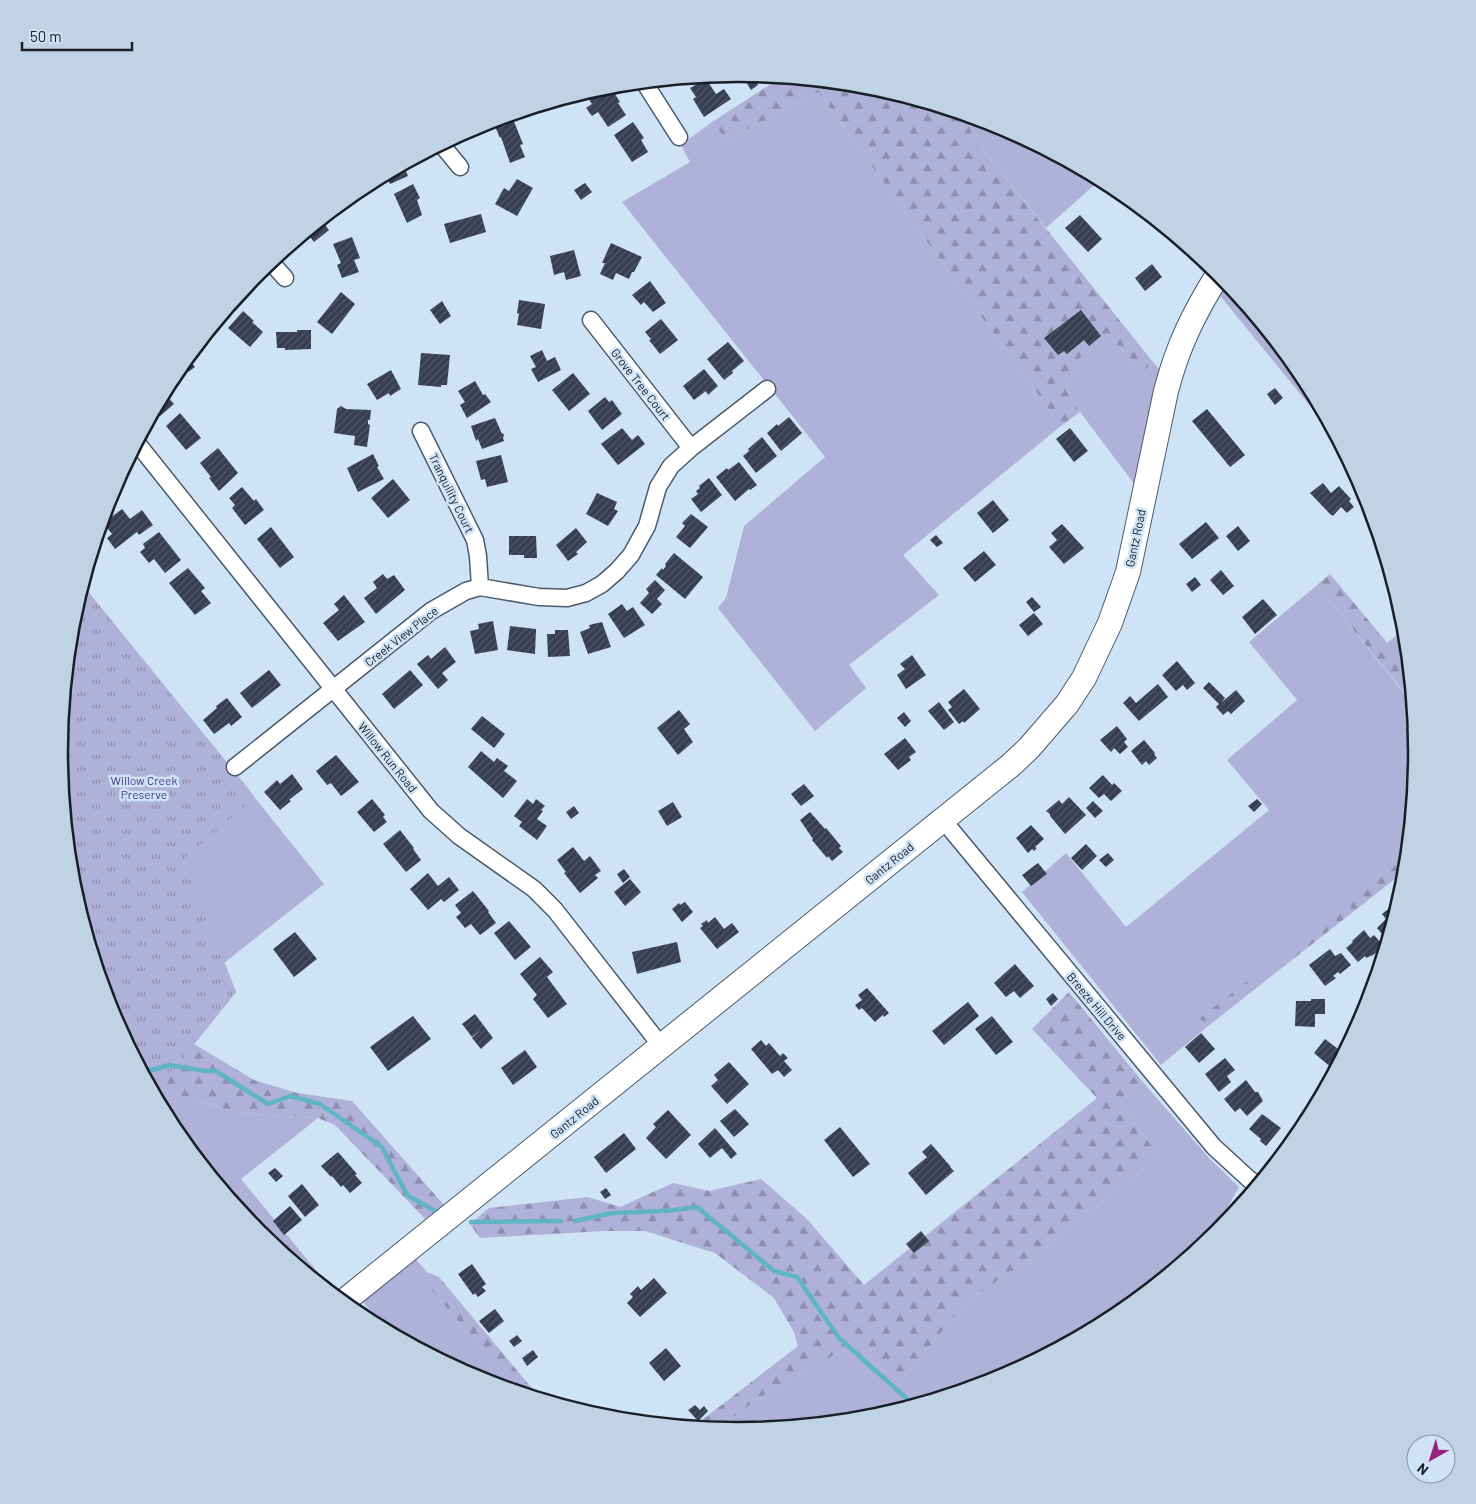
<svg xmlns="http://www.w3.org/2000/svg" width="1476" height="1504" font-family="Barlow,sans-serif">
<defs>
<pattern id="forest-firs" width="22" height="20" patternUnits="userSpaceOnUse" patternTransform="scale(1.25)"><rect width="22" height="20" fill="#b0b1d8"/><path d="M5 1l3.5 6h-7zM16 11l3.5 6h-7z" fill="#8e8faf"/></pattern>
<pattern id="park-tufts" width="24" height="20" patternUnits="userSpaceOnUse" patternTransform="scale(1.25)"><rect width="24" height="20" fill="#b0b1d8"/><path d="M3 7l-1-3M5 7V3M7 7l1-3M15 17l-1-3M17 17v-4M19 17l1-3" fill="none" stroke="#8e8faf"/></pattern>
<pattern id="building-hatch" width="6" height="6" patternUnits="userSpaceOnUse" patternTransform="scale(1.25)"><rect width="6" height="6" fill="#363e51"/><path d="M-1 1l2-2M0 6l6-6M5 7l2-2" fill="none" stroke="#505767"/></pattern>
</defs>
<rect width="100%" height="100%" fill="#cfe3f6"/>
<path fill="#b0b1d8" d="M 818,92 L 1061,426 L 903,555 L 939,595 L 849,665 L 866,688 L 815,731 L 718,608 L 726,598 L 744,526 L 825,457 L 622,202 L 690,162 L 681,145 L 712,122 L 727,141 Z
M 970,116 L 998,125 L 1101,179 L 1046,228 L 971,135 Z
M 1225,280 L 1303,375 L 1337,439 L 1217,292 Z
M 1107,333 L 1142,372 L 1153,362 L 1163,374 L 1138,489 L 1080,412 L 1066,388 L 1085,348 Z
M 1317,585 L 1412,703 L 1417,752 L 1407,856 L 1201,1018 L 1207,1027 L 1161,1065 L 1022,892 L 1066,853 L 1126,927 L 1269,810 L 1227,760 L 1297,700 L 1249,642 Z
M 1405,628 L 1409,669 L 1387,643 Z
M 207,738 L 324,884 L 224,963 L 183,859 L 254,797 L 171,836 L 110,1012 L 59,752 Z
M 1142,1081 L 1209,1158 L 1239,1187 L 1209,1240 L 1115,1317 L 998,1380 L 870,1418 L 738,1431 L 718,1429 L 759,1398 L 836,1354 L 852,1349 L 900,1382 L 967,1301 L 1035,1256 L 1159,1156 L 1120,1102 Z
M 150,1086 L 239,1113 L 318,1118 L 241,1179 L 338,1297 L 257,1232 L 173,1129 Z
M 413,1256 L 427,1272 L 430,1288 L 518,1392 L 478,1379 L 386,1330 L 361,1299 Z"/>
<path fill="url(#forest-firs)" d="M 782,77 L 871,86 L 970,116 L 971,135 L 1153,362 L 1142,372 L 1107,333 L 1085,348 L 1066,388 L 1080,412 L 1061,426 L 818,92 L 727,141 L 712,122 Z
M 1330,574 L 1409,669 L 1412,702 L 1317,585 Z
M 255,797 L 184,859 L 236,992 L 194,1044 L 254,1080 L 297,1093 L 352,1101 L 444,1205 L 425,1219 L 335,1125 L 318,1118 L 239,1113 L 150,1086 L 116,1022 L 185,1037 L 156,858 Z
M 1407,856 L 1405,871 L 1207,1027 L 1200,1018 Z
M 1069,992 L 1142,1081 L 1120,1102 L 1159,1156 L 1035,1256 L 967,1301 L 900,1382 L 852,1349 L 836,1354 L 759,1398 L 718,1429 L 693,1427 L 798,1346 L 794,1332 L 774,1298 L 715,1253 L 645,1231 L 604,1231 L 480,1238 L 470,1224 L 489,1208 L 588,1197 L 620,1207 L 673,1183 L 709,1191 L 761,1179 L 807,1219 L 864,1285 L 1097,1098 L 1032,1029 Z
M 427,1272 L 439,1277 L 540,1398 L 518,1392 L 429,1287 Z"/>
<path fill="url(#park-tufts)" d="M 82,584 L 255,797 L 184,859 L 236,992 L 164,1082 L 145,1076 L 110,1012 L 72,884 L 59,752 L 72,619 Z"/>
<g fill="none" stroke-linecap="round" stroke-linejoin="round">
<path stroke="#5fb5c5" stroke-width="4.5" d="M 140,1068 L 152,1070 L 169,1065 L 205,1071 L 216,1071 L 268,1104 L 290,1096 L 320,1104 L 382,1147 L 407,1195 L 435,1211
M 575,1221 L 612,1213 L 666,1211 L 697,1207 L 774,1271 L 797,1277 L 839,1338 L 914,1405
M 471,1222 L 561,1221"/>
</g>
<path fill="url(#building-hatch)" d="M 753,77 L 758,85 L 751,90 L 746,82 Z
M 706,79 L 716,94 L 724,89 L 731,99 L 704,117 L 693,99 L 696,97 L 690,88 Z
M 609,85 L 620,102 L 618,103 L 626,115 L 608,127 L 598,112 L 592,116 L 586,108 L 592,104 L 588,98 L 606,86 Z
M 513,119 L 523,144 L 520,145 L 525,157 L 510,163 L 501,137 L 500,138 L 495,126 Z
M 633,122 L 644,138 L 641,140 L 648,152 L 632,162 L 614,135 Z
M 403,165 L 408,176 L 390,184 L 386,174 Z
M 517,179 L 533,188 L 517,216 L 495,204 L 504,188 L 509,191 Z
M 585,183 L 592,192 L 581,200 L 574,190 Z
M 413,184 L 420,198 L 417,200 L 422,215 L 407,223 L 394,194 Z
M 481,214 L 486,232 L 450,243 L 444,224 Z
M 1080,215 L 1102,239 L 1088,252 L 1065,228 Z
M 326,216 L 330,221 L 325,225 L 329,230 L 314,242 L 306,232 Z
M 352,237 L 360,258 L 354,260 L 359,272 L 342,278 L 337,265 L 341,263 L 333,244 Z
M 611,243 L 642,257 L 634,272 L 632,272 L 629,279 L 616,273 L 613,280 L 600,274 L 605,263 L 602,263 Z
M 574,250 L 581,276 L 566,280 L 564,272 L 554,275 L 550,256 Z
M 1152,264 L 1162,277 L 1145,291 L 1135,278 Z
M 650,281 L 666,303 L 653,312 L 644,302 L 641,305 L 632,295 Z
M 341,292 L 355,304 L 332,334 L 317,322 Z
M 519,300 L 545,304 L 541,329 L 517,325 L 519,314 L 517,313 Z
M 442,301 L 451,316 L 440,324 L 430,310 Z
M 1081,310 L 1101,336 L 1089,346 L 1084,340 L 1067,354 L 1064,351 L 1058,355 L 1044,338 Z
M 243,311 L 254,321 L 252,322 L 263,332 L 250,347 L 228,328 Z
M 661,319 L 678,340 L 660,354 L 649,340 L 651,339 L 645,332 Z
M 297,330 L 311,330 L 311,349 L 285,350 L 285,348 L 277,348 L 276,332 L 297,332 Z
M 728,342 L 744,361 L 732,371 L 733,373 L 724,380 L 707,359 Z
M 542,350 L 547,361 L 555,357 L 561,370 L 538,382 L 531,369 L 536,367 L 530,356 Z
M 421,353 L 450,355 L 447,385 L 441,385 L 441,387 L 418,385 Z
M 187,358 L 195,367 L 188,372 L 182,364 Z
M 704,369 L 718,386 L 708,395 L 706,391 L 694,400 L 683,386 Z
M 391,370 L 401,389 L 390,396 L 389,393 L 377,400 L 367,384 Z
M 573,373 L 590,394 L 569,411 L 552,390 Z
M 475,381 L 483,395 L 485,394 L 491,402 L 467,418 L 460,405 L 465,402 L 458,391 Z
M 168,384 L 172,389 L 165,394 L 174,404 L 160,416 L 155,410 Z
M 1275,388 L 1283,398 L 1275,405 L 1267,394 Z
M 605,397 L 609,402 L 612,400 L 622,414 L 602,430 L 588,411 Z
M 341,406 L 346,409 L 371,410 L 370,420 L 368,420 L 368,424 L 370,425 L 367,447 L 354,445 L 355,436 L 334,433 L 337,409 Z
M 1207,409 L 1245,455 L 1230,467 L 1192,421 Z
M 180,413 L 201,438 L 186,450 L 166,426 Z
M 789,417 L 802,433 L 781,451 L 767,433 L 777,424 L 778,426 Z
M 495,418 L 502,434 L 503,433 L 504,435 L 503,438 L 504,441 L 482,449 L 478,439 L 476,441 L 471,426 Z
M 622,428 L 632,440 L 638,435 L 645,444 L 618,465 L 601,444 Z
M 1070,428 L 1088,451 L 1074,462 L 1056,439 Z
M 762,437 L 777,456 L 756,473 L 743,456 L 749,451 L 748,449 Z
M 218,448 L 238,473 L 219,491 L 209,478 L 211,477 L 200,463 Z
M 373,454 L 379,466 L 377,467 L 384,479 L 358,492 L 347,468 Z
M 501,455 L 508,482 L 487,487 L 485,479 L 481,480 L 476,461 Z
M 739,462 L 757,485 L 750,490 L 749,489 L 735,501 L 716,477 L 727,468 L 728,470 Z
M 709,478 L 722,495 L 701,512 L 691,499 L 698,494 L 696,491 L 700,488 L 699,486 Z
M 393,479 L 410,500 L 388,518 L 371,498 Z
M 1323,483 L 1331,493 L 1339,486 L 1351,499 L 1349,501 L 1354,507 L 1347,513 L 1341,507 L 1333,516 L 1330,514 L 1310,493 Z
M 242,487 L 254,501 L 256,499 L 264,510 L 245,525 L 232,508 L 235,505 L 229,498 Z
M 597,493 L 617,502 L 614,509 L 618,511 L 608,526 L 586,514 Z
M 993,500 L 1009,520 L 993,533 L 977,513 Z
M 122,509 L 130,519 L 142,510 L 153,525 L 139,535 L 137,532 L 115,549 L 107,538 L 112,534 L 103,523 Z
M 691,514 L 708,527 L 690,548 L 676,537 L 685,526 L 682,523 Z
M 1206,522 L 1219,538 L 1192,559 L 1179,544 Z
M 1062,524 L 1084,548 L 1064,564 L 1049,547 L 1057,540 L 1051,533 Z
M 1238,526 L 1250,541 L 1238,551 L 1226,536 Z
M 271,527 L 294,557 L 280,568 L 257,539 Z
M 576,528 L 587,542 L 576,552 L 578,554 L 568,561 L 556,545 Z
M 159,532 L 181,560 L 165,573 L 154,559 L 149,563 L 140,552 L 145,548 L 143,544 Z
M 936,535 L 943,543 L 937,547 L 930,540 Z
M 509,536 L 536,536 L 537,558 L 524,558 L 524,555 L 509,555 Z
M 984,551 L 996,565 L 975,582 L 963,568 Z
M 674,553 L 703,577 L 685,599 L 656,575 L 662,568 L 663,570 L 666,566 L 665,564 Z
M 188,568 L 205,588 L 201,591 L 211,603 L 195,615 L 169,583 Z
M 1221,570 L 1234,586 L 1223,595 L 1210,580 Z
M 383,574 L 387,579 L 394,575 L 405,590 L 376,614 L 364,598 L 377,588 L 373,582 Z
M 1195,577 L 1201,585 L 1192,592 L 1186,584 Z
M 655,580 L 665,590 L 657,599 L 662,604 L 652,614 L 640,603 L 649,593 L 646,589 Z
M 344,595 L 365,622 L 338,641 L 323,623 L 339,610 L 334,604 Z
M 1032,597 L 1041,607 L 1034,612 L 1026,602 Z
M 1263,599 L 1277,615 L 1255,634 L 1242,617 Z
M 622,604 L 627,611 L 633,607 L 645,625 L 624,638 L 608,614 Z
M 1034,613 L 1043,624 L 1028,636 L 1019,625 Z
M 493,621 L 498,650 L 475,654 L 470,631 L 479,629 L 478,624 Z
M 602,622 L 611,647 L 588,654 L 580,632 L 590,628 L 589,625 Z
M 510,626 L 536,629 L 535,654 L 507,650 Z
M 555,630 L 568,630 L 570,656 L 548,657 L 547,634 L 555,634 Z
M 445,647 L 456,662 L 442,673 L 448,680 L 438,689 L 417,664 L 428,655 L 431,659 Z
M 912,655 L 926,675 L 906,689 L 897,675 L 905,669 L 900,664 Z
M 1177,661 L 1195,683 L 1187,690 L 1183,685 L 1176,691 L 1162,675 Z
M 269,670 L 281,685 L 252,708 L 240,693 Z
M 410,670 L 423,685 L 394,709 L 382,694 Z
M 1209,682 L 1225,698 L 1221,703 L 1236,690 L 1245,701 L 1231,714 L 1228,711 L 1223,715 L 1216,707 L 1219,704 L 1203,688 Z
M 1158,684 L 1168,697 L 1139,721 L 1123,703 L 1130,696 L 1136,703 Z
M 964,689 L 980,709 L 964,723 L 963,721 L 959,724 L 948,710 L 952,707 L 948,702 Z
M 227,698 L 242,717 L 231,726 L 229,723 L 214,734 L 203,720 L 217,708 L 216,706 Z
M 939,702 L 954,722 L 944,730 L 928,711 Z
M 679,710 L 690,724 L 684,729 L 693,742 L 678,755 L 657,728 Z
M 904,712 L 911,721 L 905,727 L 897,718 Z
M 482,716 L 505,734 L 494,748 L 471,729 Z
M 1117,726 L 1127,739 L 1124,742 L 1128,747 L 1120,754 L 1114,748 L 1111,752 L 1100,740 Z
M 905,738 L 916,752 L 909,757 L 911,760 L 898,770 L 884,754 Z
M 1144,740 L 1155,753 L 1154,754 L 1157,758 L 1149,765 L 1146,761 L 1142,765 L 1131,751 Z
M 481,751 L 494,762 L 497,758 L 508,766 L 504,771 L 517,781 L 503,798 L 468,767 Z
M 336,755 L 359,782 L 341,796 L 331,783 L 327,785 L 316,771 Z
M 292,774 L 303,789 L 289,800 L 291,801 L 280,810 L 264,792 L 277,780 L 280,784 Z
M 1103,775 L 1112,785 L 1114,783 L 1122,791 L 1111,801 L 1104,794 L 1099,798 L 1089,788 Z
M 804,784 L 814,796 L 801,806 L 791,794 Z
M 1069,797 L 1086,815 L 1065,834 L 1050,816 L 1050,814 L 1046,811 L 1059,800 L 1062,804 Z
M 372,799 L 385,815 L 383,817 L 387,822 L 374,832 L 357,812 Z
M 527,799 L 533,804 L 536,799 L 545,806 L 541,810 L 543,811 L 537,819 L 547,826 L 537,840 L 519,826 L 522,822 L 514,816 Z
M 1257,799 L 1262,804 L 1254,812 L 1248,806 Z
M 1093,801 L 1103,811 L 1095,818 L 1086,808 Z
M 673,802 L 682,817 L 667,826 L 658,811 Z
M 574,806 L 579,813 L 571,819 L 566,812 Z
M 810,812 L 825,829 L 826,828 L 841,846 L 839,848 L 843,852 L 832,861 L 828,856 L 827,858 L 812,840 L 813,839 L 800,820 Z
M 1031,825 L 1044,839 L 1035,847 L 1037,848 L 1034,851 L 1032,849 L 1028,853 L 1016,838 Z
M 400,830 L 414,848 L 413,849 L 421,860 L 406,872 L 383,844 Z
M 1086,844 L 1097,856 L 1082,870 L 1071,858 Z
M 573,847 L 584,861 L 590,856 L 601,871 L 595,875 L 598,878 L 580,893 L 564,873 L 566,872 L 557,860 Z
M 1108,853 L 1114,860 L 1106,867 L 1099,860 Z
M 1038,863 L 1047,874 L 1031,886 L 1022,875 Z
M 624,869 L 630,877 L 623,883 L 617,874 Z
M 428,873 L 438,886 L 449,877 L 459,890 L 444,902 L 441,899 L 428,910 L 410,889 Z
M 630,879 L 641,892 L 625,906 L 614,892 Z
M 473,891 L 489,911 L 488,912 L 496,923 L 480,935 L 471,924 L 465,928 L 456,917 L 461,913 L 455,905 Z
M 685,902 L 693,912 L 682,922 L 672,909 L 679,903 L 680,905 Z
M 1392,906 L 1396,912 L 1387,940 L 1377,928 L 1386,919 L 1382,914 Z
M 715,917 L 724,929 L 732,923 L 739,932 L 717,949 L 700,928 L 703,926 L 701,924 L 707,920 L 708,923 Z
M 509,921 L 531,947 L 515,960 L 494,933 Z
M 1364,930 L 1370,938 L 1374,935 L 1384,946 L 1373,955 L 1366,958 L 1365,956 L 1358,962 L 1346,948 L 1353,942 L 1352,941 Z
M 295,932 L 317,959 L 294,977 L 273,949 Z
M 677,942 L 681,962 L 637,974 L 632,952 Z
M 1330,949 L 1335,956 L 1341,953 L 1351,965 L 1340,974 L 1338,972 L 1333,976 L 1336,978 L 1325,986 L 1309,965 Z
M 540,957 L 553,972 L 547,977 L 567,1004 L 548,1018 L 533,999 L 537,995 L 520,974 Z
M 1015,964 L 1034,986 L 1020,998 L 1014,991 L 1006,997 L 994,983 Z
M 867,988 L 889,1013 L 884,1017 L 883,1015 L 875,1022 L 862,1008 L 859,1010 L 855,1005 L 862,1000 L 858,995 Z
M 1053,993 L 1058,999 L 1051,1006 L 1046,999 Z
M 1311,999 L 1325,999 L 1325,1014 L 1315,1014 L 1315,1027 L 1295,1026 L 1296,1001 L 1311,1001 Z
M 968,1002 L 979,1016 L 944,1045 L 932,1031 Z
M 475,1014 L 493,1038 L 481,1049 L 472,1038 L 482,1029 L 472,1037 L 462,1024 Z
M 413,1016 L 431,1039 L 388,1071 L 370,1047 Z
M 992,1016 L 1013,1042 L 996,1055 L 975,1029 Z
M 1201,1033 L 1215,1049 L 1199,1063 L 1185,1047 Z
M 1325,1039 L 1338,1049 L 1340,1046 L 1345,1050 L 1338,1064 L 1333,1069 L 1314,1053 Z
M 761,1040 L 766,1046 L 769,1043 L 780,1056 L 783,1053 L 788,1058 L 784,1061 L 792,1070 L 784,1077 L 778,1070 L 772,1074 L 751,1049 Z
M 525,1050 L 537,1067 L 513,1085 L 501,1068 Z
M 1225,1058 L 1235,1070 L 1227,1076 L 1231,1082 L 1219,1092 L 1205,1074 Z
M 729,1062 L 749,1084 L 727,1104 L 711,1086 L 718,1080 L 714,1075 Z
M 1246,1080 L 1255,1092 L 1258,1092 L 1263,1101 L 1247,1116 L 1240,1108 L 1235,1112 L 1224,1099 Z
M 735,1109 L 749,1124 L 734,1137 L 720,1121 Z
M 668,1110 L 691,1135 L 666,1159 L 646,1138 L 656,1127 L 653,1124 Z
M 1262,1114 L 1281,1128 L 1266,1146 L 1260,1141 L 1261,1139 L 1249,1129 Z
M 840,1127 L 870,1164 L 853,1177 L 824,1140 Z
M 715,1128 L 737,1154 L 731,1159 L 722,1148 L 710,1158 L 698,1144 Z
M 624,1133 L 636,1149 L 606,1173 L 594,1157 Z
M 1288,1133 L 1297,1137 L 1285,1151 L 1280,1148 Z
M 931,1144 L 951,1167 L 950,1167 L 954,1171 L 926,1195 L 908,1173 L 927,1157 L 922,1152 Z
M 338,1152 L 357,1174 L 355,1175 L 362,1183 L 350,1193 L 343,1185 L 341,1187 L 332,1176 L 331,1177 L 321,1166 Z
M 275,1168 L 283,1176 L 276,1182 L 268,1173 Z
M 302,1184 L 319,1205 L 305,1217 L 288,1196 Z
M 606,1188 L 611,1195 L 605,1199 L 600,1192 Z
M 290,1206 L 302,1220 L 284,1235 L 273,1221 Z
M 921,1231 L 929,1241 L 914,1253 L 906,1244 Z
M 472,1264 L 486,1284 L 482,1287 L 486,1291 L 478,1297 L 475,1293 L 473,1295 L 458,1274 Z
M 654,1278 L 667,1293 L 640,1317 L 627,1303 L 633,1297 L 630,1294 L 638,1286 L 641,1290 Z
M 495,1309 L 504,1321 L 489,1333 L 479,1321 Z
M 517,1335 L 522,1341 L 514,1347 L 509,1341 Z
M 666,1348 L 681,1366 L 664,1381 L 649,1363 Z
M 533,1350 L 538,1357 L 527,1366 L 522,1358 Z
M 695,1405 L 700,1410 L 704,1406 L 708,1411 L 698,1421 L 688,1410 Z"/>
<g fill="none" stroke-linecap="round" stroke-linejoin="round">
<g stroke="#4a5b6b" stroke-width="19">
<path id="minor" d="M 644,82 L 679,137
M 441,144 L 460,167
M 270,261 L 285,278
M 591,320 L 691,448
M 421,431 L 475,540 L 478,556 L 480,587
M 137,443 L 431,811 L 459,836 L 534,889 L 555,910 L 662,1047
M 235,767 L 431,611 L 466,591 L 480,587 L 539,597 L 567,598 L 586,593 L 602,584 L 617,571 L 631,555 L 647,526 L 658,487 L 671,466 L 691,448 L 767,389
M 943,820 L 1214,1147 L 1250,1180 L 1258,1184"/>
</g>
<g stroke="#4a5b6b" stroke-width="26">
<path id="secondary" d="M 343,1302 L 1011,765 L 1029,748 L 1067,704 L 1084,678 L 1110,623 L 1128,572 L 1166,391 C 1178,345 1194,313 1219,273"/>
</g>
<use href="#minor" stroke="#fff" stroke-width="16"/>
<use href="#secondary" stroke="#fff" stroke-width="24"/>
</g>
<g text-anchor="middle" dominant-baseline="central" stroke-width="5" stroke-linejoin="round" paint-order="stroke">
<g font-size="12" fill="#181f26" stroke="#cfe3f6">
<text transform="translate(641 384) rotate(52)">Grove Tree Court</text>
<text transform="translate(452 493) rotate(64)">Tranquility Court</text>
<text transform="translate(1135 538) rotate(-78)">Gantz Road</text>
<text transform="translate(401 636) rotate(-38)">Creek View Place</text>
<text transform="translate(388 757) rotate(51)">Willow Run Road</text>
<text transform="translate(889 863) rotate(-39)">Gantz Road</text>
<text transform="translate(1097 1006) rotate(50)">Breeze Hill Drive</text>
<text transform="translate(574 1117) rotate(-39)">Gantz Road</text>
</g>
<g font-size="12" fill="#423b82" stroke="#cfe3f6">
<text x="144" y="780">Willow Creek<tspan x="144" dy="14">Preserve</tspan></text>
</g>
</g>
<path d="M0 0H1476V1504H0ZM68 752a670 670 0 1 1 1340 0a670 670 0 1 1-1340 0Z" fill="#c0d3e5" fill-rule="evenodd"/>
<path fill="none" stroke="#181f26" stroke-width="2.5" d="M68 752a670 670 0 1 1 1340 0a670 670 0 1 1-1340 0Z"/>
<g transform="translate(1431 1459) rotate(219)"><circle r="24" fill="#cfe3f6" stroke="#8695a3"/>
<path d="M0-4L9 19L0 12L-9 19Z" fill="#98227e"/>
<text y="-8" font-size="14" font-weight="bold" text-anchor="middle" fill="#181f26">N</text>
</g>
<path d="M22 42v8h110v-8" fill="none" stroke="#181f26" stroke-width="2.5"/>
<text x="30" y="42" font-size="15" fill="#181f26" stroke="#cfe3f6" stroke-width="4" paint-order="stroke">50 m</text>
</svg>
